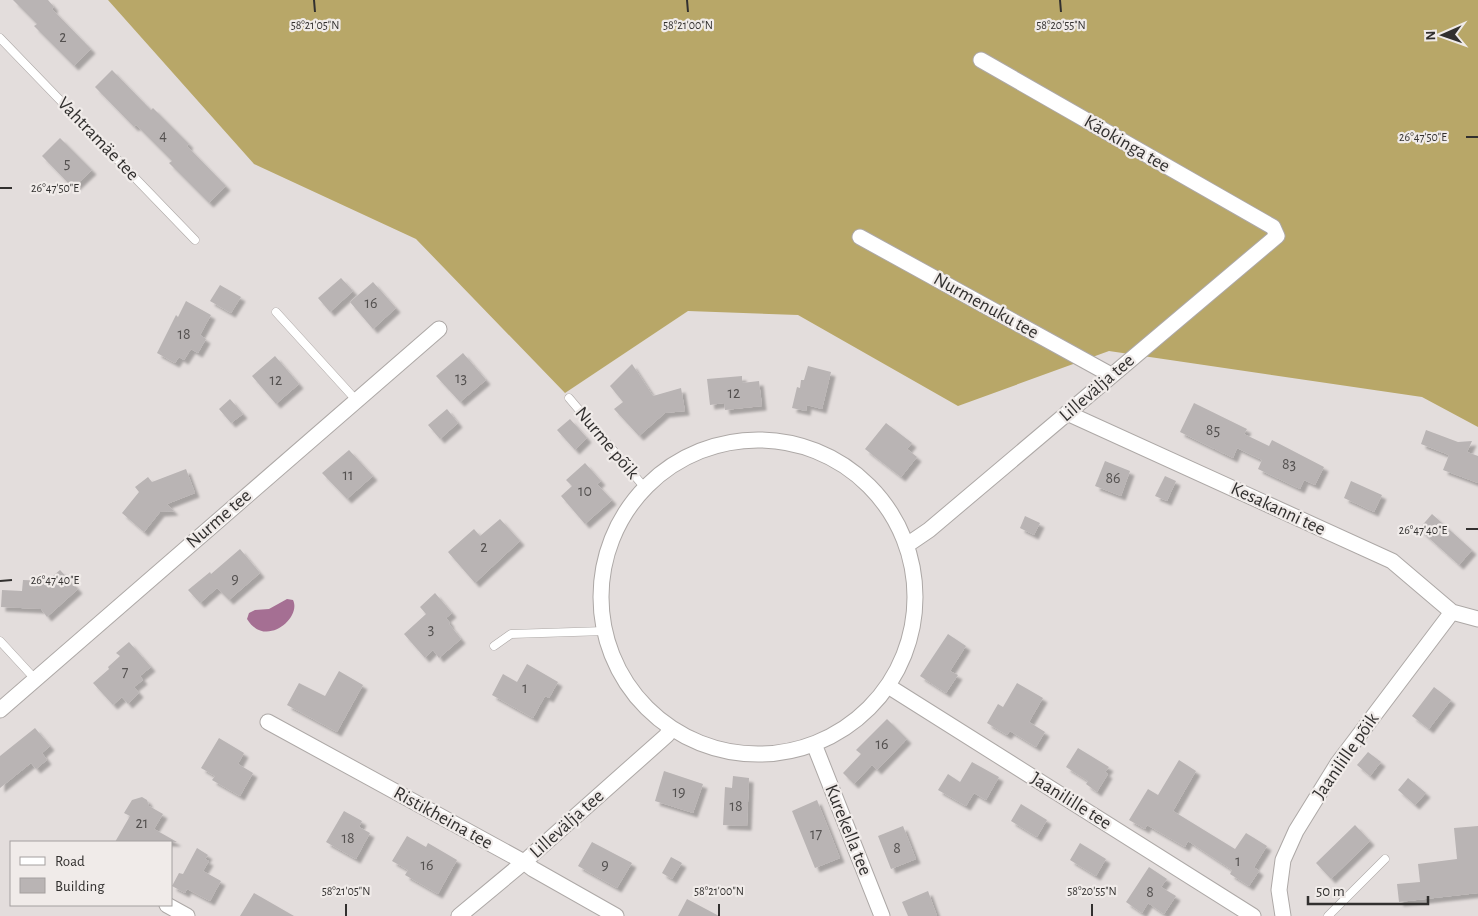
<svg xmlns="http://www.w3.org/2000/svg" width="1478" height="916" font-family="'Alegreya Sans',sans-serif">
<defs>
<filter id="shadow"><feDropShadow dx="4.5" dy="4.5" stdDeviation="1" flood-color="#0004"/></filter>
</defs>
<rect width="100%" height="100%" fill="#e3dddc"/>
<path fill="#b8a768" d="M 108,0 L 1478,0 L 1478,427 L 1422,397 L 1109,351 L 958,406 L 798,315 L 688,311 L 565,393 L 416,239 L 254,164 Z"/>
<path fill="#a56f93" d="M 287,599 L 293,600 C 302,618 265,649 247,619 L 249,613 L 255,610 L 269,609 Z"/>
<path fill="#b9b4b4" filter="url(#shadow)" d="M 13,0 L 48,0 L 54,7 L 52,9 L 91,49 L 74,66 L 34,26 L 37,24 Z
M 112,70 L 151,110 L 153,108 L 189,144 L 187,146 L 226,186 L 209,203 L 169,163 L 172,161 L 136,125 L 134,127 L 95,87 Z
M 60,138 L 92,170 L 73,188 L 42,156 Z
M 341,278 L 353,291 L 330,312 L 318,298 Z
M 373,282 L 396,308 L 373,329 L 350,302 Z
M 220,285 L 241,297 L 231,313 L 210,301 Z
M 186,301 L 211,315 L 200,335 L 206,339 L 198,353 L 191,349 L 184,360 L 179,357 L 175,363 L 157,353 L 176,315 L 178,317 Z
M 463,353 L 486,380 L 460,402 L 436,376 Z
M 275,356 L 299,384 L 276,404 L 252,376 Z
M 632,364 L 653,396 L 681,388 L 685,411 L 665,413 L 639,436 L 614,409 L 623,402 L 610,386 Z
M 808,366 L 831,372 L 822,409 L 807,405 L 806,411 L 792,408 L 797,387 L 800,388 L 801,380 L 804,380 Z
M 742,376 L 742,383 L 759,381 L 762,406 L 725,410 L 724,403 L 710,405 L 707,379 Z
M 230,399 L 243,414 L 231,423 L 219,409 Z
M 1194,403 L 1247,429 L 1244,434 L 1269,446 L 1272,440 L 1324,467 L 1315,485 L 1304,480 L 1300,489 L 1258,469 L 1262,460 L 1237,448 L 1233,458 L 1180,432 Z
M 447,409 L 458,423 L 440,439 L 428,425 Z
M 570,419 L 587,438 L 575,450 L 557,430 Z
M 886,423 L 912,443 L 907,449 L 917,457 L 901,477 L 865,449 Z
M 1426,430 L 1458,442 L 1472,441 L 1467,452 L 1478,456 L 1478,483 L 1443,470 L 1449,455 L 1421,444 Z
M 349,450 L 373,476 L 347,499 L 322,473 Z
M 1105,461 L 1130,471 L 1121,496 L 1095,486 Z
M 585,463 L 601,481 L 597,484 L 612,500 L 585,524 L 561,496 L 572,486 L 566,480 Z
M 186,469 L 195,493 L 167,504 L 174,511 L 160,512 L 144,532 L 122,513 L 139,492 L 135,487 L 148,477 L 152,482 Z
M 1165,476 L 1176,481 L 1167,501 L 1155,496 Z
M 1351,481 L 1382,495 L 1374,512 L 1344,498 Z
M 1432,514 L 1472,550 L 1459,565 L 1419,529 Z
M 1025,516 L 1040,523 L 1034,535 L 1020,528 Z
M 500,519 L 520,541 L 475,583 L 448,552 L 474,529 L 480,536 Z
M 240,549 L 260,573 L 229,600 L 217,588 L 200,603 L 188,590 L 210,572 L 211,574 Z
M 60,570 L 78,589 L 47,617 L 41,609 L 1,607 L 2,590 L 22,591 L 23,580 L 47,581 Z
M 435,593 L 452,613 L 446,618 L 450,623 L 449,624 L 461,639 L 439,658 L 433,650 L 425,658 L 404,634 L 426,614 L 420,607 Z
M 948,634 L 966,646 L 950,671 L 958,675 L 946,693 L 920,676 Z
M 129,642 L 151,667 L 140,676 L 143,680 L 134,687 L 139,693 L 128,704 L 122,697 L 113,705 L 93,683 L 109,669 L 108,667 L 120,656 L 116,653 Z
M 527,664 L 558,682 L 549,698 L 545,696 L 533,718 L 492,695 L 503,674 L 517,682 Z
M 339,671 L 363,685 L 337,732 L 287,705 L 299,683 L 325,696 Z
M 1017,683 L 1043,698 L 1029,722 L 1045,732 L 1036,747 L 1010,731 L 1007,735 L 987,723 L 998,704 L 1003,707 Z
M 1434,687 L 1451,700 L 1429,729 L 1412,716 Z
M 887,719 L 907,739 L 877,770 L 872,765 L 854,784 L 843,773 L 861,754 L 856,750 Z
M 35,728 L 50,746 L 42,753 L 47,760 L 36,769 L 31,763 L 0,788 L 0,756 Z
M 219,738 L 244,753 L 238,764 L 253,773 L 240,796 L 212,780 L 215,776 L 201,768 Z
M 1078,748 L 1109,767 L 1105,772 L 1108,774 L 1097,792 L 1086,784 L 1088,781 L 1066,767 Z
M 1368,752 L 1381,762 L 1370,776 L 1357,765 Z
M 1179,760 L 1196,771 L 1173,811 L 1235,849 L 1246,833 L 1267,846 L 1254,867 L 1259,871 L 1249,886 L 1230,874 L 1232,870 L 1188,841 L 1185,847 L 1147,825 L 1145,829 L 1129,820 L 1148,789 L 1158,795 Z
M 972,762 L 999,777 L 986,800 L 974,793 L 966,806 L 938,790 L 948,774 L 960,782 Z
M 664,771 L 703,784 L 693,813 L 655,801 Z
M 733,776 L 749,778 L 747,826 L 723,825 L 725,787 L 732,788 Z
M 1408,778 L 1426,793 L 1415,805 L 1398,790 Z
M 142,797 L 147,800 L 149,806 L 163,814 L 154,829 L 177,842 L 115,842 L 130,816 L 124,813 L 132,800 Z
M 817,800 L 840,858 L 815,868 L 792,811 Z
M 1021,804 L 1047,820 L 1037,837 L 1011,821 Z
M 344,811 L 362,821 L 359,827 L 370,833 L 356,859 L 326,842 Z
M 1355,825 L 1370,841 L 1331,879 L 1316,863 Z
M 903,826 L 916,859 L 891,869 L 878,836 Z
M 1478,826 L 1478,893 L 1399,902 L 1397,884 L 1420,882 L 1418,864 L 1457,859 L 1454,828 Z
M 407,836 L 426,847 L 428,843 L 457,860 L 438,894 L 405,875 L 408,870 L 392,861 Z
M 592,842 L 632,863 L 617,888 L 578,866 Z
M 1080,843 L 1106,859 L 1096,876 L 1070,860 Z
M 197,848 L 208,855 L 205,859 L 209,861 L 203,871 L 221,881 L 210,901 L 187,889 L 185,893 L 172,886 L 179,873 L 183,874 Z
M 671,857 L 682,863 L 672,879 L 662,873 Z
M 1149,867 L 1167,879 L 1161,887 L 1176,896 L 1164,914 L 1148,903 L 1142,913 L 1126,902 Z
M 928,891 L 937,916 L 908,916 L 902,902 Z
M 254,893 L 294,916 L 240,916 Z
M 687,899 L 719,916 L 678,916 Z"/>
<g fill="none" stroke-linecap="round" stroke-linejoin="round">
<g stroke="#ada8a6" stroke-width="9">
<path id="lane" d="M 0,38 L 195,240
M 276,312 L 356,400
M 569,398 L 645,488
M 0,641 L 35,679
M 494,646 L 511,634 L 605,631
M 1328,916 L 1385,859"/>
</g>
<g stroke="#ada8a6" stroke-width="17">
<path id="street" d="M 860,237 L 1111,375
M 1067,413 L 1392,561 L 1452,612 L 1478,619
M601 597a157 157 0 1 1 314 0a157 157 0 1 1-314 0Z
M 907,545 L 929,530 L 1277,236 L 1273,227 L 981,60
M 888,686 L 1253,916
M 0,710 L 439,329
M 268,722 L 524,862 L 533,869 L 616,916
M 814,744 L 882,916
M 167,905 L 187,916
M 459,916 L 524,862 L 667,735 L 670,727
M 1283,916 L 1279,890 L 1283,860 L 1296,831 L 1338,763 L 1452,612"/>
</g>
<use href="#lane" stroke="#fff" stroke-width="8"/>
<use href="#street" stroke="#fff" stroke-width="15"/>
</g>
<path fill="none" stroke="#32302f" stroke-width="2" d="M 314,0 L 315,12M 687,0 L 688,12M 1060,0 L 1061,12M 1466,137 L 1478,137M 0,188 L 12,188M 1466,529 L 1478,529M 0,581 L 12,580M 346,904 L 346,916M 719,904 L 719,916M 1092,904 L 1092,916"/>
<g text-anchor="middle" dominant-baseline="central" stroke-width="4.5" stroke-linejoin="round" paint-order="stroke">
<g font-size="16" fill="#545150">
<text x="63" y="37">2</text>
<text x="163" y="135">4</text>
<text x="67" y="163">5</text>
<text x="371" y="303">16</text>
<text x="184" y="334">18</text>
<text x="461" y="378">13</text>
<text x="276" y="380">12</text>
<text x="734" y="393">12</text>
<text x="1213" y="430">85</text>
<text x="1289" y="464">83</text>
<text x="348" y="475">11</text>
<text x="1113" y="478">86</text>
<text x="585" y="491">10</text>
<text x="484" y="547">2</text>
<text x="235" y="579">9</text>
<text x="431" y="629">3</text>
<text x="125" y="672">7</text>
<text x="525" y="688">1</text>
<text x="882" y="744">16</text>
<text x="679" y="792">19</text>
<text x="736" y="806">18</text>
<text x="142" y="823">21</text>
<text x="816" y="834">17</text>
<text x="348" y="838">18</text>
<text x="897" y="848">8</text>
<text x="1238" y="861">1</text>
<text x="427" y="865">16</text>
<text x="605" y="865">9</text>
<text x="1150" y="892">8</text>
</g>
<g font-size="19" fill="#32302f" stroke="#f0ebe9">
<text transform="translate(98 139) rotate(46)">Vahtramäe tee</text>
<text transform="translate(1127 144) rotate(30)">Käokinga tee</text>
<text transform="translate(986 306) rotate(29)">Nurmenuku tee</text>
<text transform="translate(1097 388) rotate(-41)">Lillevälja tee</text>
<text transform="translate(607 443) rotate(50)">Nurme põik</text>
<text transform="translate(1278 509) rotate(25)">Kesakanni tee</text>
<text transform="translate(219 519) rotate(-41)">Nurme tee</text>
<text transform="translate(1346 756) rotate(-55)">Jaanilille põik</text>
<text transform="translate(1071 801) rotate(32)">Jaanilille tee</text>
<text transform="translate(443 818) rotate(29)">Ristikheina tee</text>
<text transform="translate(567 824) rotate(-42)">Lillevälja tee</text>
<text transform="translate(848 830) rotate(68)">Kurekella tee</text>
</g>
</g>
<g font-size="12" text-anchor="middle" fill="#32302f" stroke="#f0ebe9" stroke-width="4.5" stroke-linejoin="round" paint-order="stroke">
<text x="315" y="29">58°21'05"N</text>
<text x="688" y="29">58°21'00"N</text>
<text x="1061" y="29">58°20'55"N</text>
<text x="1423" y="141">26°47'50"E</text>
<text x="55" y="192">26°47'50"E</text>
<text x="1423" y="534">26°47'40"E</text>
<text x="55" y="584">26°47'40"E</text>
<text x="346" y="895">58°21'05"N</text>
<text x="719" y="895">58°21'00"N</text>
<text x="1092" y="895">58°20'55"N</text>
</g>
<rect x="10" y="841" width="162" height="65" fill="#f0ebe9" stroke="#a4a09f"/>
<rect x="20" y="857" width="25" height="8" fill="#ffffff" stroke="#a4a09f"/>
<text x="55" y="866" font-size="15" fill="#32302f">Road</text>
<rect x="20" y="878" width="25" height="15" fill="#b9b4b4" stroke="#a4a09f"/>
<text x="55" y="891" font-size="15" fill="#32302f">Building</text>
<g transform="translate(1443 35) rotate(268)" stroke="#f0ebe9" stroke-width="4" paint-order="stroke">
<path d="M0-4L9 19L0 12L-9 19Z" fill="#32302f"/>
<text y="-8" font-size="14" font-weight="bold" text-anchor="middle" fill="#32302f">N</text>
</g>
<path d="M1308 896v8h120v-8" fill="none" stroke="#32302f" stroke-width="2.5"/>
<text x="1316" y="896" font-size="15" fill="#32302f" stroke="#f0ebe9" stroke-width="4" paint-order="stroke">50 m</text>
</svg>
